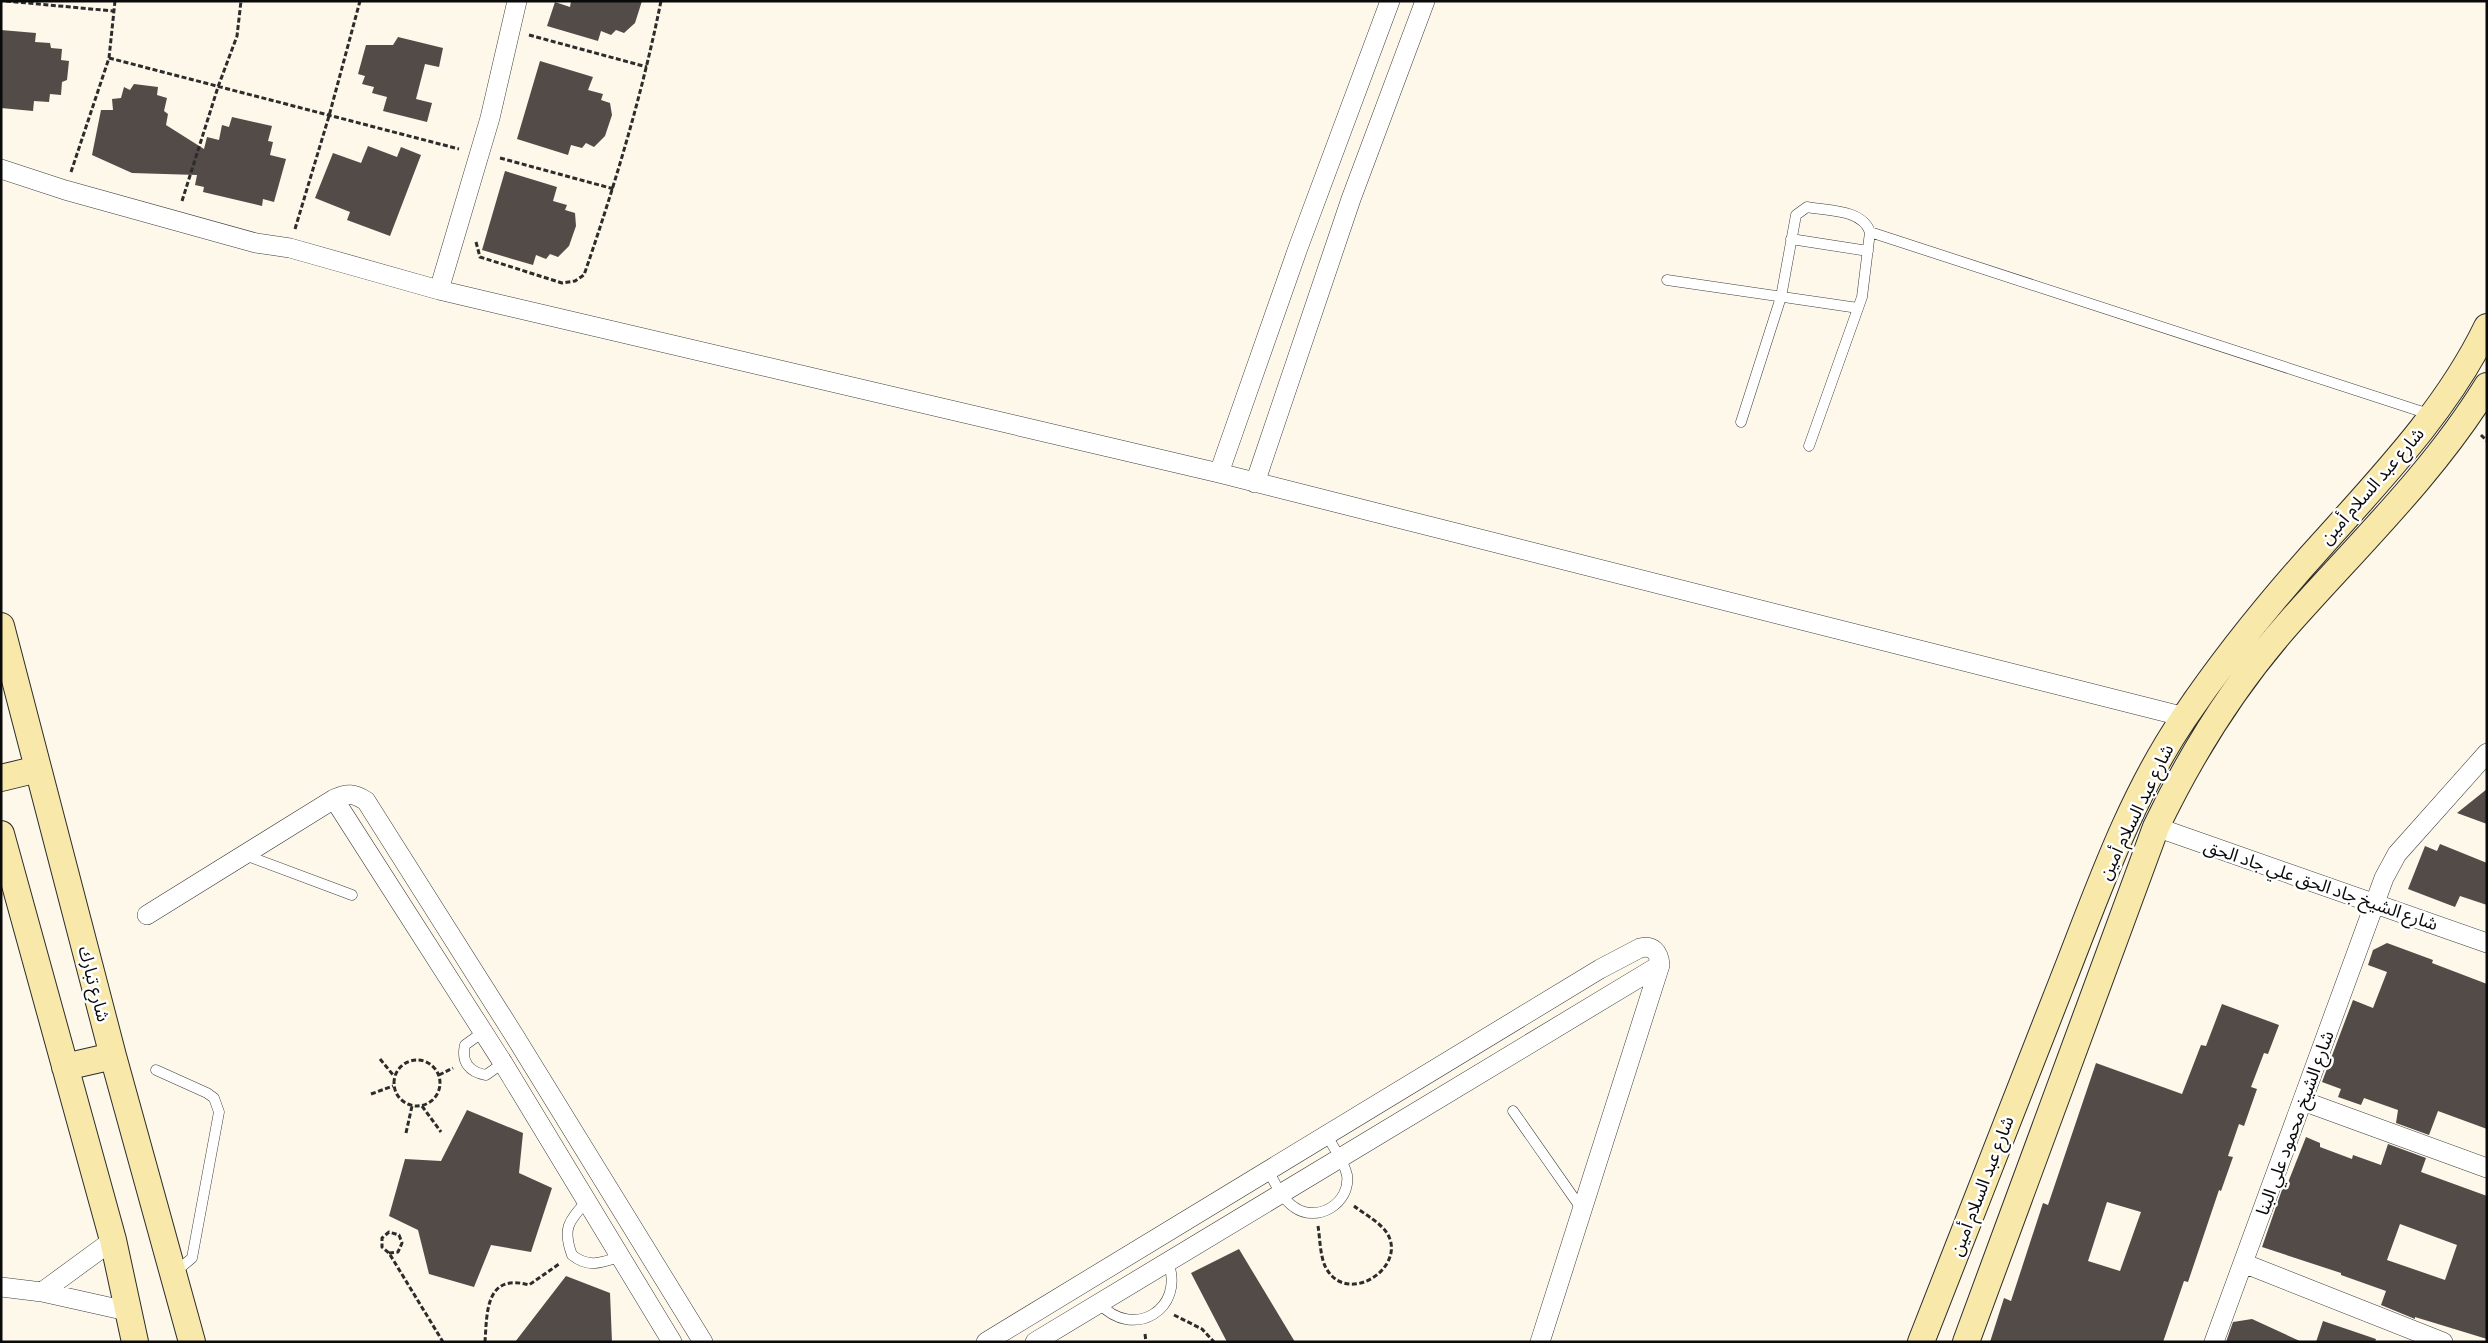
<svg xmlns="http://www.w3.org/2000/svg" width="2488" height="1343" font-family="Bitter,'Noto Sans Arabic',serif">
<rect width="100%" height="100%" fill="#fdf8e9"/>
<path fill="#524b48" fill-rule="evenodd" d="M 571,1 L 642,1 L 635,23 L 624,33 L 616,30 L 611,35 L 601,31 L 598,41 L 547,26 L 555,2 L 570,7 Z
M 1,30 L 36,33 L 35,42 L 50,43 L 51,48 L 62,49 L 61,60 L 69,61 L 67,80 L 62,82 L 61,95 L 50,94 L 49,102 L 34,101 L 33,111 L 1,108 Z
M 398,37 L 443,48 L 439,67 L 425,64 L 416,99 L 432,103 L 427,122 L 383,111 L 387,97 L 372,93 L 374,87 L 362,84 L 365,76 L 358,74 L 366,45 L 393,45 Z
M 540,61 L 593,77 L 588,90 L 603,94 L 601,100 L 610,103 L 612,115 L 605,136 L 594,147 L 586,143 L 582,148 L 571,145 L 568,155 L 517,139 Z
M 134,84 L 158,87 L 157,95 L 167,98 L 164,111 L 168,114 L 166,125 L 204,149 L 207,137 L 219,140 L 222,125 L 229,127 L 232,117 L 272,126 L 268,141 L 273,142 L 270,155 L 286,159 L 274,202 L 263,199 L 262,206 L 203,192 L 204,187 L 195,185 L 197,175 L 132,173 L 92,155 L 101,110 L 113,110 L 112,99 L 121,98 L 124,87 L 130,90 Z
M 368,146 L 397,157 L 401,147 L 421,155 L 390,236 L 347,220 L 350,212 L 315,198 L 333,153 L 361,163 Z
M 505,171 L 557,187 L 553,201 L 567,205 L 565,210 L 575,213 L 576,226 L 569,246 L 558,257 L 550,254 L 546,259 L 536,255 L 533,265 L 482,250 Z
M 2487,789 L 2487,824 L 2457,813 Z
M 2440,844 L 2487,863 L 2487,905 L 2460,896 L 2455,907 L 2408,889 L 2425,846 L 2437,851 Z
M 2387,943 L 2433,960 L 2432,963 L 2487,984 L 2487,1129 L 2438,1111 L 2429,1135 L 2396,1123 L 2398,1110 L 2364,1098 L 2361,1105 L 2338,1097 L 2341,1089 L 2322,1082 L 2353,1000 L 2373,1008 L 2387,972 L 2368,965 L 2373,950 Z
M 2222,1004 L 2279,1025 L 2268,1054 L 2264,1053 L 2251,1087 L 2257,1089 L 2244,1126 L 2239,1124 L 2228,1156 L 2233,1157 L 2221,1191 L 2219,1190 L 2188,1282 L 2184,1281 L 2163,1342 L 1990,1342 L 2004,1298 L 2011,1301 L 2043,1203 L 2048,1205 L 2096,1063 L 2182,1094 L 2201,1045 L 2206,1046 ZM 2107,1202 L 2141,1212 L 2120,1271 L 2088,1261 Z
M 467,1110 L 523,1133 L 519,1173 L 552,1188 L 531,1252 L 491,1245 L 474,1287 L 429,1274 L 418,1230 L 389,1216 L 405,1159 L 441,1161 Z
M 2306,1137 L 2320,1143 L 2320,1147 L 2352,1159 L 2353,1155 L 2381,1165 L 2388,1144 L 2426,1158 L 2421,1172 L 2487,1196 L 2487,1339 L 2415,1317 L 2415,1319 L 2381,1305 L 2386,1291 L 2341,1275 L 2341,1273 L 2262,1247 L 2284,1184 L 2287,1185 ZM 2400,1224 L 2457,1245 L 2445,1280 L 2387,1260 Z
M 1239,1249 L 1295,1342 L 1227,1342 L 1191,1273 Z
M 566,1276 L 610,1293 L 612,1342 L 515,1342 Z
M 2252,1319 L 2302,1342 L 2226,1342 L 2233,1322 Z
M 2323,1321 L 2376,1339 L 2375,1342 L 2316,1342 Z"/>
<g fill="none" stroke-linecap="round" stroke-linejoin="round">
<g stroke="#3d3d3d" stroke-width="11">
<path id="lane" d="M 1870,232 L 2432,415
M 1791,239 L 1868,251
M 1667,280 L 1858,308
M 1741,422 L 1781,297 L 1796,215 L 1807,207 C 1828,211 1862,209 1870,232 L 1862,297 L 1809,446
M 245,855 L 352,895
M 483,1032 L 465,1045 C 461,1062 469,1072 486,1075 L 503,1063
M 156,1070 L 207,1093 L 214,1098 L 219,1112 L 192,1258 L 174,1273
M 1513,1111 L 1583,1211
M 1268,1170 C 1275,1183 1282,1199 1294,1207 C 1317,1224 1351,1203 1347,1175 C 1344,1161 1333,1147 1326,1134
M 586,1202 C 569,1221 562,1228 572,1255 C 588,1268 601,1263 619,1257
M 1099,1303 C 1133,1341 1186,1309 1168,1262"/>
</g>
<g stroke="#3d3d3d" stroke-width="20">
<path id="street" d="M 1,169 L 65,190 L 256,243 L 290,248 L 439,290 L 1219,473 L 2185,717
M 439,290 L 490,118 L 517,1
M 1219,473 L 1298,248 L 1390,1
M 1255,483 L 1351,199 L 1425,1
M 334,799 L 503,1063 L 672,1342
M 2156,827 L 2487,943
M 147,915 L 334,799 C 347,793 354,793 366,801 L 514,1035 L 703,1342
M 2303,1101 L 2487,1168
M 2243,1263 L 2443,1342
M 1,1287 L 42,1292 L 127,1311
M 42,1292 L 113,1240
M 986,1342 L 1600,969 L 1640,948 C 1653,945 1659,952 1660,965 L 1540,1342
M 1035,1342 L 1660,965
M 2214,1342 L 2384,878 L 2397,854 L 2487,753"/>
</g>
<g stroke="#2c2c2c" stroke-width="28">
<path id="secondary" d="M 1,626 L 113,1056 L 192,1342
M 1,778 L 38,769
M 1,834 L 113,1240 L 135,1342
M 65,1067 L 113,1056
M 1921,1342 C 1968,1223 2014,1104 2061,985 C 2097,894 2129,799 2184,718 C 2226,656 2274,597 2324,542 C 2383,476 2448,408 2487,327
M 1966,1342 L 2156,827 C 2191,754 2234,685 2288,624 C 2356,547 2432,475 2487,386"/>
</g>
<path stroke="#2c2c2c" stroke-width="3" stroke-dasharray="5 2.5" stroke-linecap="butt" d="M 6,1 L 113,11
M 529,35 L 647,67
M 109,58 L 459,149
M 500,158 L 614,189
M 71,172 L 109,58 L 115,1
M 182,201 L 218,87 L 237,36 L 241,1
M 295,229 L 329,116 L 360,1
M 476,242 L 480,257 L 562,283 L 575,281 L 584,275 C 615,185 642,95 661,1
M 2481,435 L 2487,441
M 380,1059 L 394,1076
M394 1083a23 23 0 1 1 46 0a23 23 0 1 1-46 0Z
M 439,1075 L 453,1068
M 371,1094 L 393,1086
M 422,1106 L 441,1132
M 406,1133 L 412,1106
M 1318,1226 C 1320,1238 1320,1257 1326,1268 C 1349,1310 1416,1261 1382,1227 C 1374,1219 1363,1213 1354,1206
M 389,1253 L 398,1252 L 402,1243 L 399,1235 L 389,1232 L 382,1238 L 382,1247 L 389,1253 L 443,1342
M 1174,1315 L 1202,1329 L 1214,1342
M 1145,1334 L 1146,1342
M 485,1342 C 487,1311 486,1273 529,1285 L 559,1264"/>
<use href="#lane" stroke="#fff" stroke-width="10"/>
<use href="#street" stroke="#fff" stroke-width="19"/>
<use href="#secondary" stroke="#f8e8a9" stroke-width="26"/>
</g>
<g text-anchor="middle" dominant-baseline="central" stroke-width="5" stroke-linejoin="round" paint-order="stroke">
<g font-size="18" fill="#0a0a0a" stroke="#fff">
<text transform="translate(2372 486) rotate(-49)">شارع عبد السلام أمين</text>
<text transform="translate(2136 812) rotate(-64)">شارع عبد السلام أمين</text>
<text transform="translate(2321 885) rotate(19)">شارع الشيخ جاد الحق علي جاد الحق</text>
<text transform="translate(94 984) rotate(75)">شارع تبارك</text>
<text transform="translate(2295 1123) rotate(-70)">شارع الشيخ محمود علي البنا</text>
<text transform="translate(1982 1186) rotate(-69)">شارع عبد السلام أمين</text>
</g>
</g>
<rect width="2488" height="1343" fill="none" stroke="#0a0a0a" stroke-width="5"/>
</svg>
